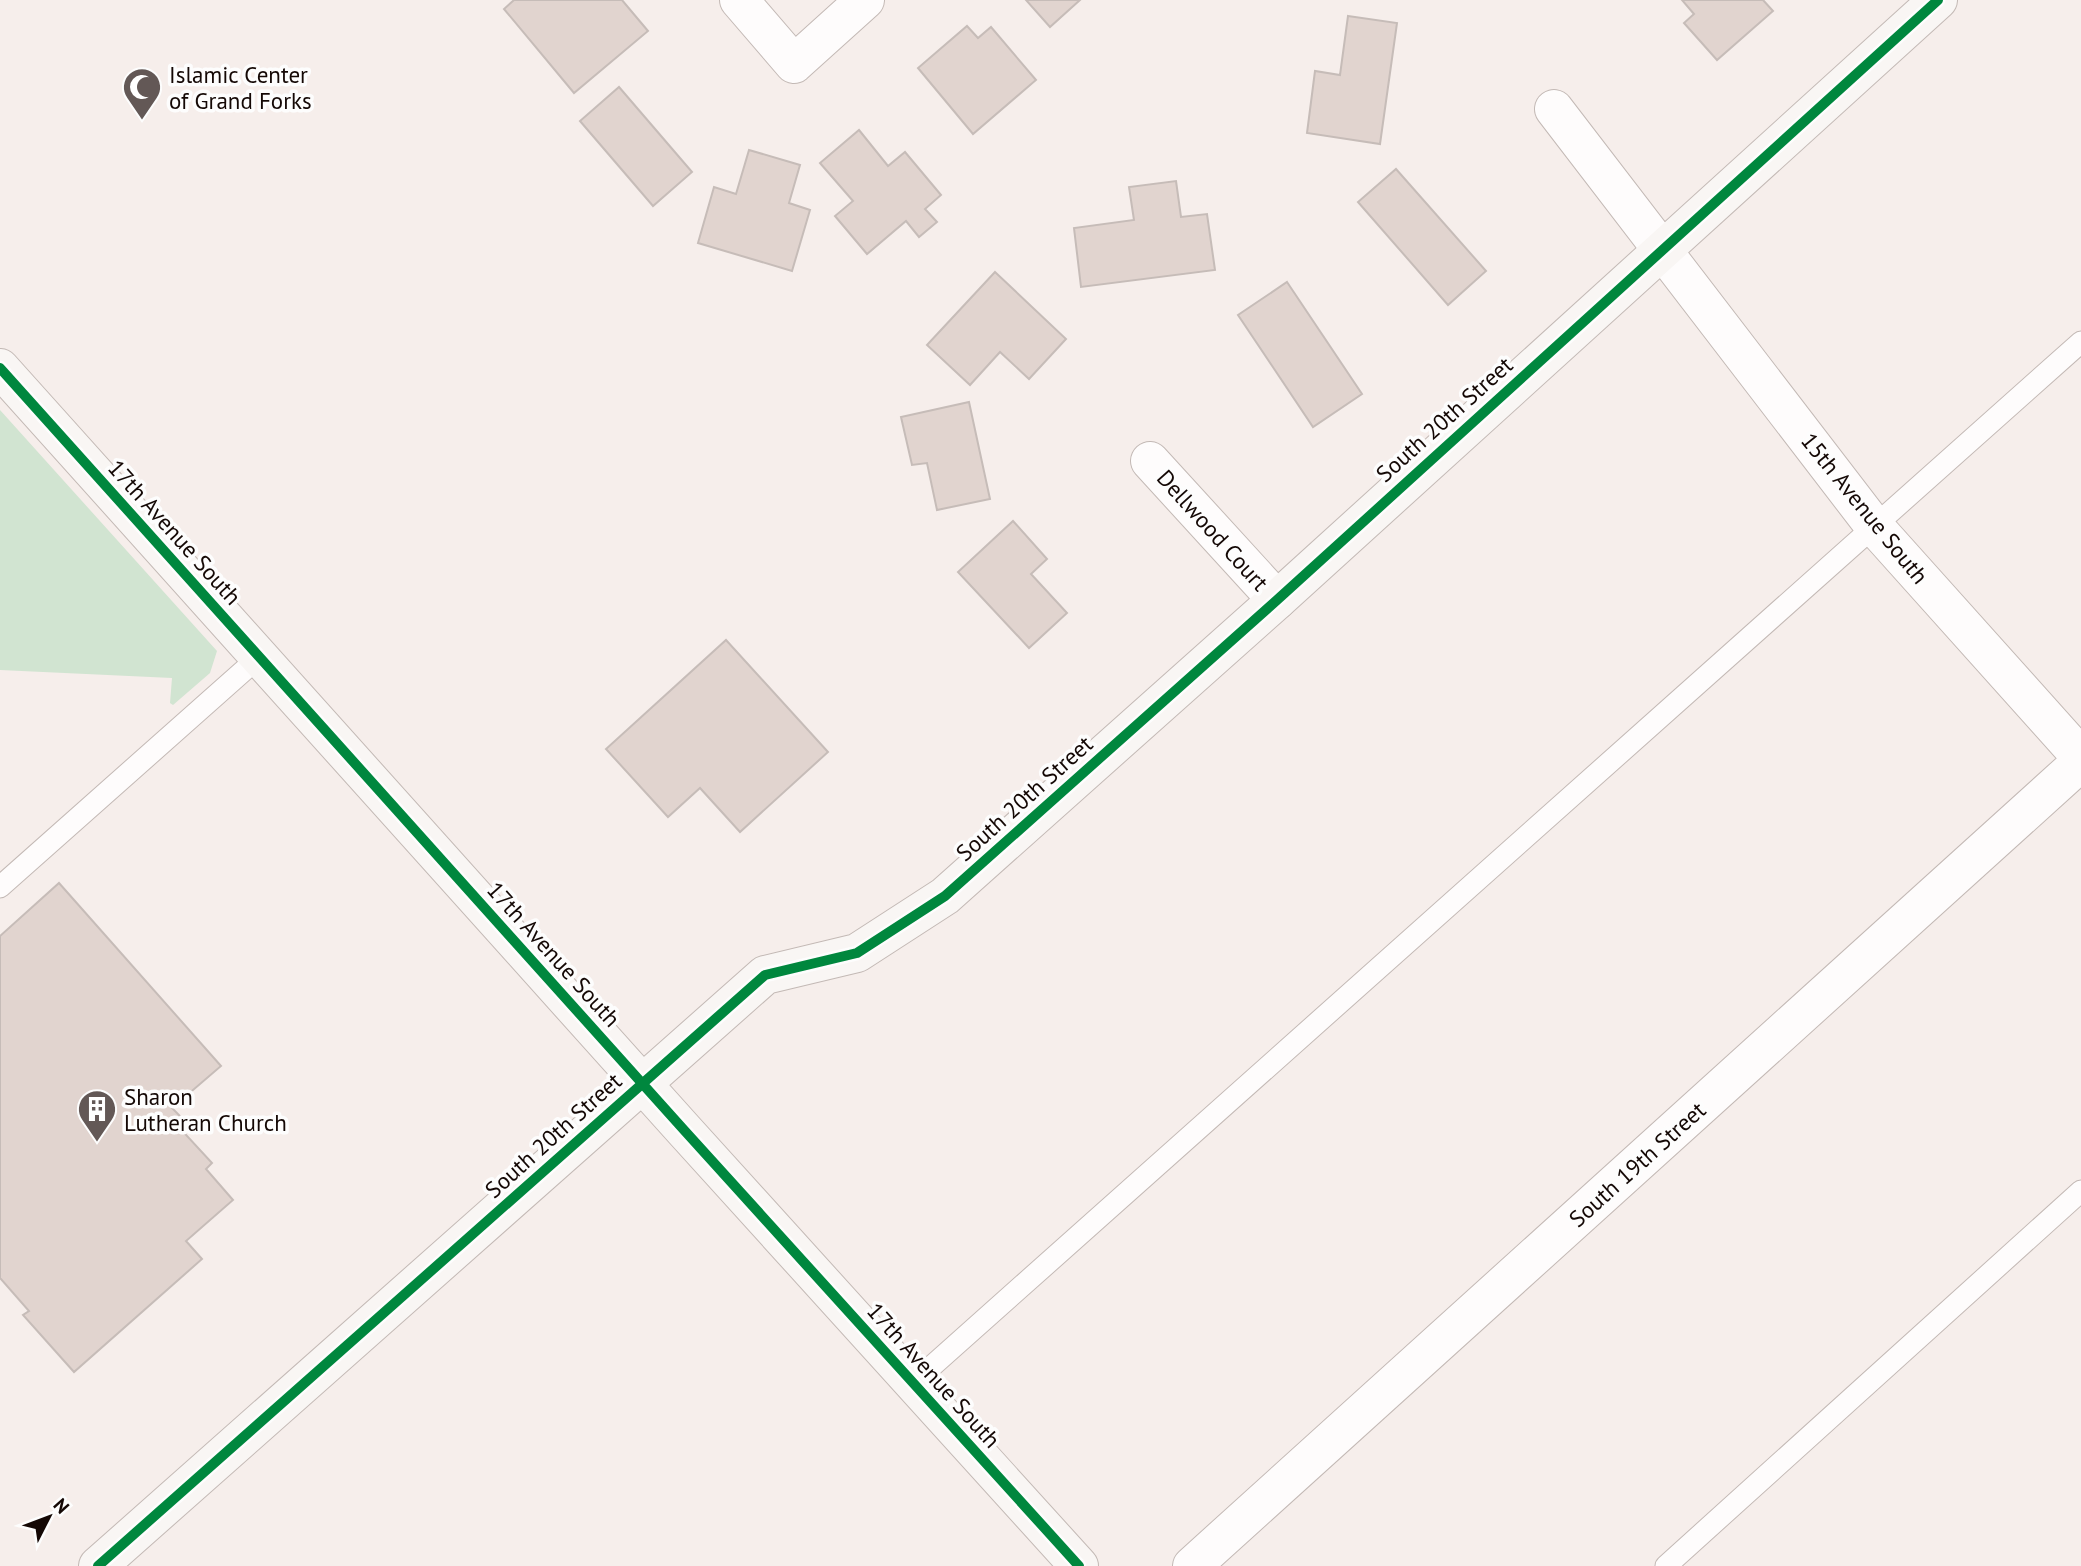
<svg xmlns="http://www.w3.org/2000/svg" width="2081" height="1566" font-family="'PT Sans',sans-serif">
<rect width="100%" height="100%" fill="#f6eeeb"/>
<path fill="#d1e4d1" d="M 0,410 L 217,651 L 210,673 L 173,705 L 170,703 L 172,678 L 0,670 Z"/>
<path fill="#e1d4cf" stroke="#c6bcb8" stroke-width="2" d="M 514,0 L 622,0 L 648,31 L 574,93 L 504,9 Z
M 1026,0 L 1080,0 L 1050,27 Z
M 1682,0 L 1763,0 L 1773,11 L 1717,60 L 1684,23 L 1694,14 Z
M 1348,16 L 1397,23 L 1380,144 L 1307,133 L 1315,71 L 1340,75 Z
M 967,26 L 978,38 L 991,27 L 1036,80 L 973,134 L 918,68 Z
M 619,87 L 692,172 L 653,206 L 580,121 Z
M 859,130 L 888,166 L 905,152 L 941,195 L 925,209 L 937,222 L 919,237 L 906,221 L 867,254 L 835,216 L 853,201 L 820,163 Z
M 749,150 L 800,165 L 789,203 L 810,210 L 792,271 L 698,243 L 714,187 L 736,194 Z
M 1396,169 L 1486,271 L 1448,305 L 1358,202 Z
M 1176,181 L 1181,217 L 1207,214 L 1215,270 L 1081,287 L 1074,228 L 1134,220 L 1129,187 Z
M 995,272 L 1066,339 L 1029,379 L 1000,352 L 970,385 L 927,345 Z
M 1287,282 L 1362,394 L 1313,427 L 1238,315 Z
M 969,402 L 990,499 L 937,510 L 927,463 L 912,465 L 901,417 Z
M 1013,521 L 1047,559 L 1031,574 L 1067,613 L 1029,648 L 958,572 Z
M 726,640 L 828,752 L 740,832 L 700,788 L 668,817 L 606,749 Z
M 59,883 L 221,1066 L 172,1108 L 182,1118 L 175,1123 L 212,1163 L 206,1169 L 233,1200 L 186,1241 L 202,1259 L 74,1372 L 23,1315 L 29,1311 L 0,1278 L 0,936 Z"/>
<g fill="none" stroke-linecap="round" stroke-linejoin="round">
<g stroke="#c3b9b5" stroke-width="23">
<path id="lane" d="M 0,887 L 259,657
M 913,1383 L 2081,342
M 1666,1566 L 2081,1191"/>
</g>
<g stroke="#c3b9b5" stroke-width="40">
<path id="street" d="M 739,0 L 794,64 L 865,0
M 1554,109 L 1874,526 L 2081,757
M 1150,461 L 1277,600
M 1192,1566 L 2081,762"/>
</g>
<g stroke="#c3b9b5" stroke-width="40">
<path id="secondary" d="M 0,368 L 684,1130 L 1079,1566
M 98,1566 L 765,975 L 857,953 L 945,896 L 1277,600 L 1938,0"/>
</g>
<use href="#lane" stroke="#fefcfc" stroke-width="21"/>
<use href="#street" stroke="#fefcfc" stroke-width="38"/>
<use href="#secondary" stroke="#f9f6f4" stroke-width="38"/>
<g stroke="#fdfdfd" stroke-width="15">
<path id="cycleway" d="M 0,368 L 684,1130 L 1079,1566
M 98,1566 L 765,975 L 857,953 L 945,896 L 1277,600 L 1938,0"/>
</g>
<use href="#cycleway" stroke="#00873e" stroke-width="10"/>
</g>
<defs>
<g id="mosque-pin" transform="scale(2.0125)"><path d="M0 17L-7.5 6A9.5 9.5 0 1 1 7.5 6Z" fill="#635856" stroke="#fdfdfd"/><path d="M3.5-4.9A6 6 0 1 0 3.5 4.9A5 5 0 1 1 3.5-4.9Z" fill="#fff"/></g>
<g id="building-pin" transform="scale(2.0125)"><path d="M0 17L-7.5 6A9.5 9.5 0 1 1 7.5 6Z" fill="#635856" stroke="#fdfdfd"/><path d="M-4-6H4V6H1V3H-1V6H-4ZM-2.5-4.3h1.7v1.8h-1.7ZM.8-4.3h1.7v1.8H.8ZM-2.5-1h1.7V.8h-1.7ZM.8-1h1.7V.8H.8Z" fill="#fff"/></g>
</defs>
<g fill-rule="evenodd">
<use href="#mosque-pin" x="142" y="87"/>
<use href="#building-pin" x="97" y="1109"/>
</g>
<g text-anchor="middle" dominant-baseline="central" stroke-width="7" stroke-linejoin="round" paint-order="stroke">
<g font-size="23" fill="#140805" stroke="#fdfdfd" text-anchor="start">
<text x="169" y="74">Islamic Center<tspan x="169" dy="26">of Grand Forks</tspan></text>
<text x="124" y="1096">Sharon<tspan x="124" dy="26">Lutheran Church</tspan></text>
</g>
<g font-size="23" fill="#140805" stroke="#fdfdfd">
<text transform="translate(1444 419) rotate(-42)">South 20th Street</text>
<text transform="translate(1865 508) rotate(51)">15th Avenue South</text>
<text transform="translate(1213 530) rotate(48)">Dellwood Court</text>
<text transform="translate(175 532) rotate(48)">17th Avenue South</text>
<text transform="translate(1024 798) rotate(-42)">South 20th Street</text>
<text transform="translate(554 954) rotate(48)">17th Avenue South</text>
<text transform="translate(553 1135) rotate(-42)">South 20th Street</text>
<text transform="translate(1637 1164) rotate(-42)">South 19th Street</text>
<text transform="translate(934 1375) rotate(48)">17th Avenue South</text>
</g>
</g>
<g transform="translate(49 1517) rotate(48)" stroke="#fdfdfd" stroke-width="5" paint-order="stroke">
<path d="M0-5L12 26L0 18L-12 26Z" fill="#140805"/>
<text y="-10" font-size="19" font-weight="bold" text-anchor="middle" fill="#140805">N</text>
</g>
</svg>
